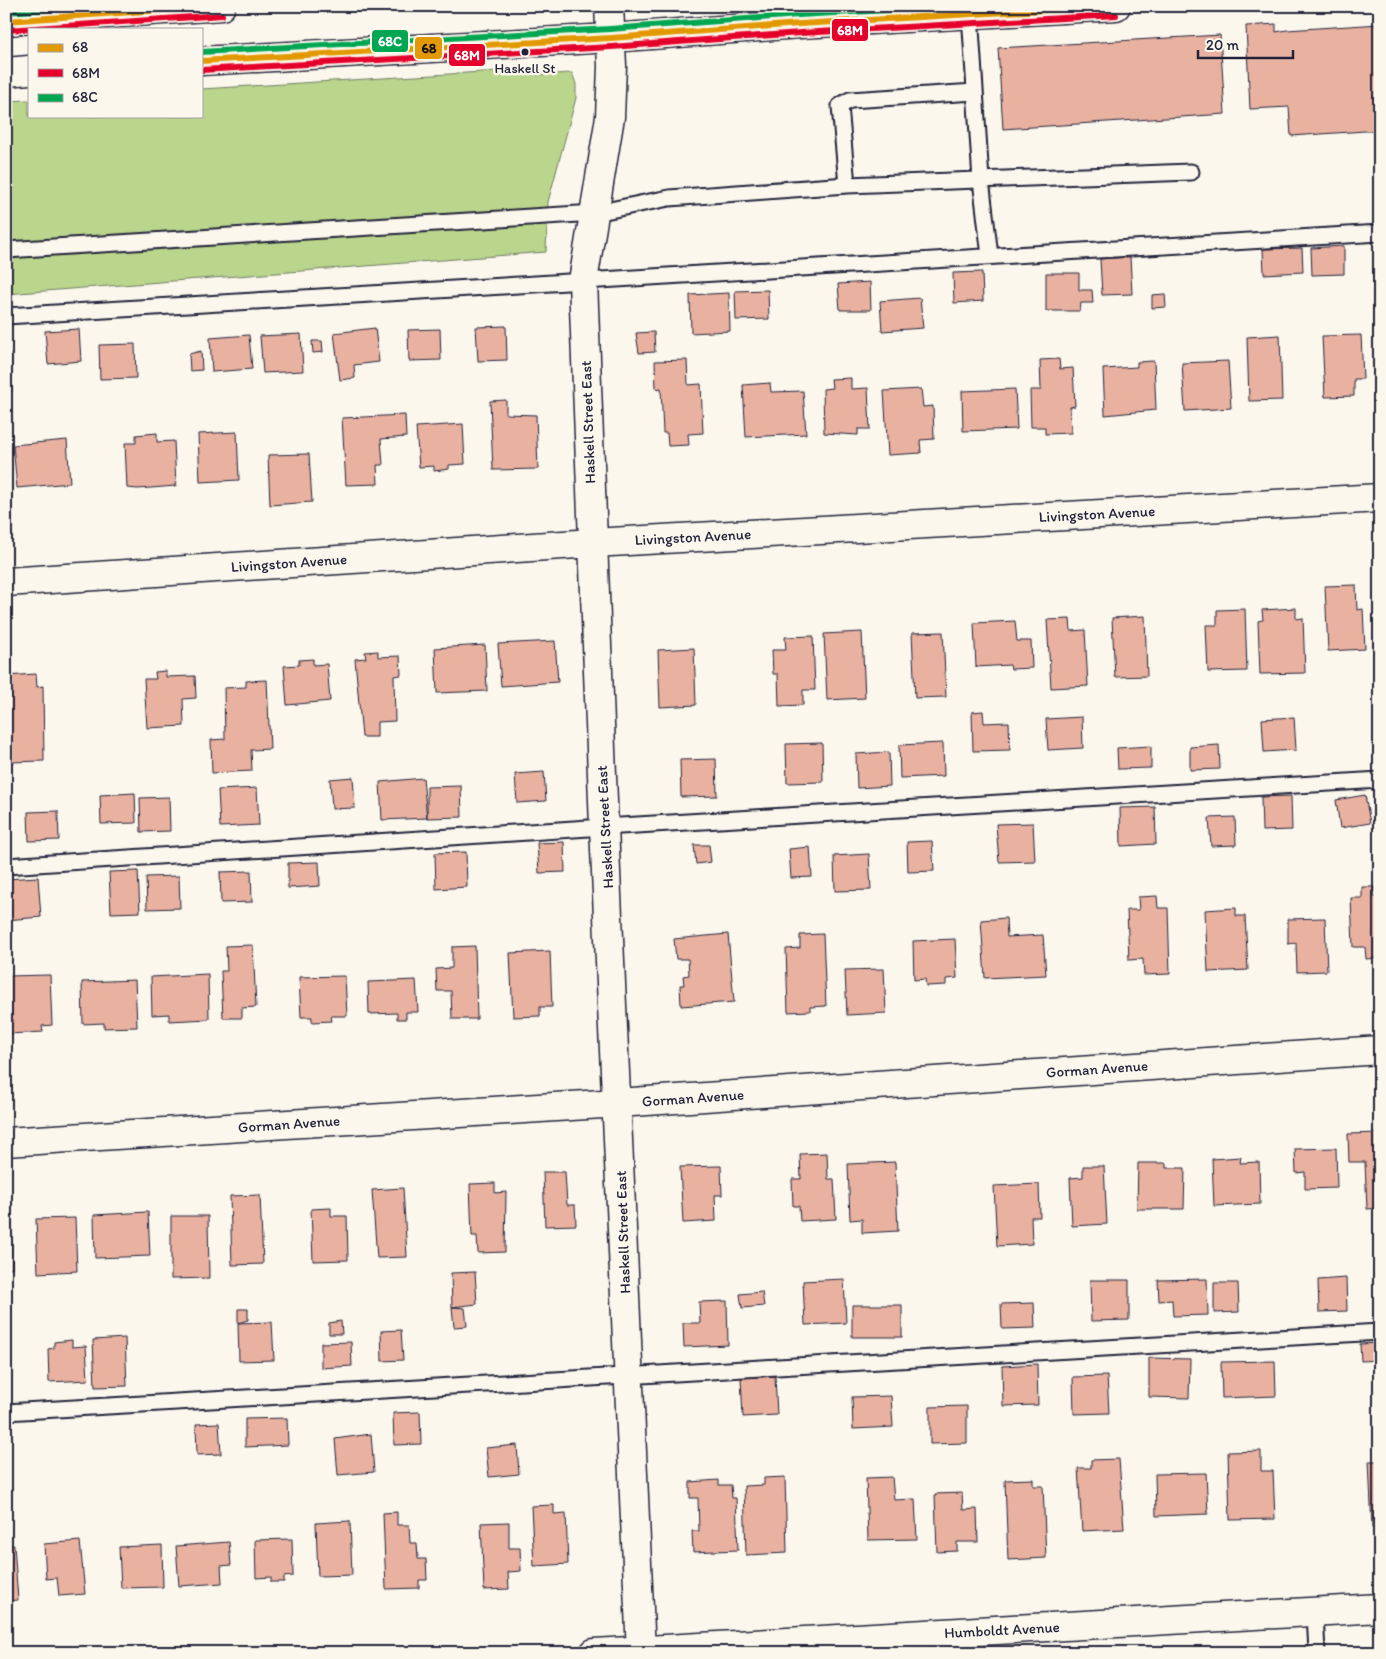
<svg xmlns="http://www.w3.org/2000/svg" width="1386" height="1659" font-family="Itim,sans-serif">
<rect width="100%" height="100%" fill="#fbf7ec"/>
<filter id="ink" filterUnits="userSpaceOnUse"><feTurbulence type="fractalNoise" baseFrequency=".02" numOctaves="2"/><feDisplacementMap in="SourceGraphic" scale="10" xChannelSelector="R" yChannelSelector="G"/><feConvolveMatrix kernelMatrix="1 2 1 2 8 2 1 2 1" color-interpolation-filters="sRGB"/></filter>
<g filter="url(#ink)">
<path fill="#bad58c" stroke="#6e7c64" d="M 532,69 L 536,75 L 572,73 L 576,84 L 576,98 L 548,202 L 546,252 L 6,294 L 6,101 L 29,100 L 29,116 L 201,116 L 201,89 Z"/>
<path fill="#e9b1a0" stroke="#22223b" d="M 1276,24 L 1276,32 L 1287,30 L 1380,24 L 1380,130 L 1291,136 L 1289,107 L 1250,109 L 1246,26 Z
M 1220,35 L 1225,114 L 1003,129 L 998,48 Z
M 1344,246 L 1344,274 L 1312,275 L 1311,248 Z
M 1302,248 L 1303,272 L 1264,274 L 1263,249 Z
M 1130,257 L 1132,294 L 1102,295 L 1100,259 Z
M 982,272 L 983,301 L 954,303 L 953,273 Z
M 1046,273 L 1079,273 L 1079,290 L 1092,290 L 1093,303 L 1081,303 L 1080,311 L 1046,311 Z
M 870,282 L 871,310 L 840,310 L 838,284 Z
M 768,290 L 769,319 L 736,320 L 735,291 Z
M 729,293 L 730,331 L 691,333 L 690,295 Z
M 1165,294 L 1166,307 L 1152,308 L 1152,295 Z
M 920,298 L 923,328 L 882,331 L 880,301 Z
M 506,326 L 507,360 L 478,361 L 476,327 Z
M 375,328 L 379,362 L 354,365 L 355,378 L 340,380 L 334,333 Z
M 79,329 L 81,361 L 48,364 L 45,331 Z
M 440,329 L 441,360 L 409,361 L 408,330 Z
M 654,332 L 655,352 L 639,353 L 636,333 Z
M 301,334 L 303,371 L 263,373 L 260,336 Z
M 249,335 L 252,369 L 212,372 L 210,338 Z
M 1280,335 L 1282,400 L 1249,401 L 1247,337 Z
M 1361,335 L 1363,379 L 1354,379 L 1354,396 L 1325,397 L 1322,336 Z
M 312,341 L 322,341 L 323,352 L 313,353 Z
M 135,344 L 136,378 L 100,379 L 99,345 Z
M 201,351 L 202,370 L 190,371 L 189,354 Z
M 6,353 L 10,353 L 12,392 L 6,392 Z
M 1059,359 L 1060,369 L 1073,368 L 1075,406 L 1070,407 L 1071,433 L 1045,434 L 1045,427 L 1031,427 L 1030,390 L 1041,390 L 1040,360 Z
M 687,360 L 688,385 L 701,384 L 703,433 L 688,434 L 689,445 L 668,446 L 667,433 L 663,433 L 661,388 L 656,389 L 655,361 Z
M 1154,361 L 1156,410 L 1105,415 L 1103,369 L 1137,367 L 1137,362 Z
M 1228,361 L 1231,408 L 1185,411 L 1182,363 Z
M 851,378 L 851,389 L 868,388 L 870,429 L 858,429 L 858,435 L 824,433 L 823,389 L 832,388 L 831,379 Z
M 770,383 L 771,392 L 803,391 L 806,434 L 746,437 L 743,385 Z
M 921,389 L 923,407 L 933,406 L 934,439 L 920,440 L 921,453 L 888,455 L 884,391 Z
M 1015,389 L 1017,429 L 963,431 L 962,391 Z
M 506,400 L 506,414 L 536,415 L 538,469 L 493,470 L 490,401 Z
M 6,403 L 10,435 L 6,435 Z
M 405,415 L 406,437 L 381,439 L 383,465 L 377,465 L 378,484 L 346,485 L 342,418 Z
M 463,424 L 465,464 L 449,465 L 449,469 L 434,471 L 434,466 L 419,467 L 416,427 Z
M 237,432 L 239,480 L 200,482 L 198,434 Z
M 157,433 L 157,442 L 174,441 L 176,486 L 138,489 L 127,488 L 125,443 L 136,443 L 136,435 Z
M 67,440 L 70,483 L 17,488 L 13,445 Z
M 309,454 L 312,502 L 270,505 L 268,455 Z
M 1356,585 L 1357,610 L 1363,609 L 1365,649 L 1328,651 L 1325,586 Z
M 1296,608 L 1296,619 L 1303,618 L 1305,673 L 1260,674 L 1258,621 L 1263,620 L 1262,610 Z
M 1245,609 L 1247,671 L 1208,672 L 1206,625 L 1217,625 L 1217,610 Z
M 1145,616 L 1147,676 L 1115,677 L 1112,618 Z
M 1070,619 L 1071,631 L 1085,630 L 1088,686 L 1051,688 L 1047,620 Z
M 1015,621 L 1017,641 L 1031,641 L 1032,668 L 1011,669 L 1010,665 L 976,667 L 974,623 Z
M 862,632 L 865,698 L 827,700 L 824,634 Z
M 943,632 L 946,697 L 915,698 L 912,633 Z
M 813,636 L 815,690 L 803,690 L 803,705 L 779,706 L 778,674 L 773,674 L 772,650 L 786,650 L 785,637 Z
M 555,641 L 558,682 L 501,686 L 498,644 Z
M 485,645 L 487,691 L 437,693 L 435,648 Z
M 694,648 L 696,705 L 660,707 L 658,650 Z
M 378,651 L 378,657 L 400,656 L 401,675 L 394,676 L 395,721 L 377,722 L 377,737 L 362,737 L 355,659 L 366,658 L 365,652 Z
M 313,659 L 313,665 L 327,664 L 330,701 L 287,705 L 284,666 L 299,665 L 299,660 Z
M 166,671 L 166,677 L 195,676 L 196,698 L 183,699 L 184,726 L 147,728 L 144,679 L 156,679 L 155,672 Z
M 36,674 L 37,687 L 43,686 L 44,761 L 8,762 L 6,751 L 6,676 Z
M 267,680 L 270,749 L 251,750 L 252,771 L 212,773 L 211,740 L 225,739 L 224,688 L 246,687 L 246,681 Z
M 983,711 L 984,723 L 1009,722 L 1010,750 L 973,751 L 972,712 Z
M 1082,717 L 1083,748 L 1048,750 L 1046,719 Z
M 1294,717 L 1296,750 L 1264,752 L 1262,719 Z
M 822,743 L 823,782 L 787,783 L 786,744 Z
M 943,743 L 944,776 L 900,778 L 899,745 Z
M 1219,745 L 1220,769 L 1190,770 L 1190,747 Z
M 1151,746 L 1151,768 L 1118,769 L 1117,748 Z
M 889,752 L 890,786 L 857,788 L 856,754 Z
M 716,759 L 717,796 L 681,797 L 680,760 Z
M 544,772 L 546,801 L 517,803 L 515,774 Z
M 353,777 L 355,808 L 332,809 L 330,779 Z
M 423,778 L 427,818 L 382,820 L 380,782 Z
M 461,786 L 462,817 L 427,818 L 427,787 Z
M 257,788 L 259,825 L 220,827 L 218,790 Z
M 6,791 L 10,791 L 11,809 L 6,810 Z
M 135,793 L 136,823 L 101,824 L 100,795 Z
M 1365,795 L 1370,823 L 1340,828 L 1336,800 Z
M 1291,796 L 1292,830 L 1262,831 L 1261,797 Z
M 169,797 L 170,831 L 141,832 L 140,798 Z
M 1155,807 L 1156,844 L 1121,846 L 1120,808 Z
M 58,811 L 59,840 L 29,841 L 28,812 Z
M 1235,817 L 1236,845 L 1211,846 L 1209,818 Z
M 1033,823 L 1035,861 L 999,862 L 996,824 Z
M 932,841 L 934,871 L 908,872 L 907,842 Z
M 564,842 L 565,872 L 539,873 L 537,843 Z
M 694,845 L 709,845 L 711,862 L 696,864 Z
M 810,847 L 812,877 L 791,878 L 789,849 Z
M 466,852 L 467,887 L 436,889 L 435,853 Z
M 869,854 L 871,890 L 835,891 L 834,856 Z
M 319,862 L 320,886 L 288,888 L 288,863 Z
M 138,871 L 140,912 L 111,913 L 109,872 Z
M 251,871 L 252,902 L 221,903 L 220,872 Z
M 179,876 L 180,908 L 147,909 L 146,877 Z
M 38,877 L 41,917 L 6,920 L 6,879 Z
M 1362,887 L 1374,887 L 1374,896 L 1380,896 L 1380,958 L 1366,959 L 1365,947 L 1353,947 L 1351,898 L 1362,898 Z
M 1157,896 L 1158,908 L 1168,908 L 1170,974 L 1144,975 L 1143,959 L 1129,960 L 1127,910 L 1139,910 L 1138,897 Z
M 1236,908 L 1236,916 L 1245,916 L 1248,970 L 1208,972 L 1205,910 Z
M 1006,918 L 1007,937 L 1043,935 L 1046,975 L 985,978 L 981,920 Z
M 1325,918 L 1327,971 L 1297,972 L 1296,943 L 1288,944 L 1288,919 Z
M 728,934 L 734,1002 L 681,1006 L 680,985 L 684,985 L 683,976 L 689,975 L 688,959 L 676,959 L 674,939 Z
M 823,934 L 826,1006 L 810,1007 L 810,1011 L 788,1012 L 786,949 L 800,948 L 800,935 Z
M 955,939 L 957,978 L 946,979 L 946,985 L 926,986 L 925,979 L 914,980 L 913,941 Z
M 253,945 L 256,1007 L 242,1008 L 242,1018 L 223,1018 L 221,971 L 227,971 L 226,946 Z
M 475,946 L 477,1019 L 452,1019 L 451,991 L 437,991 L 436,969 L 452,968 L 452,947 Z
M 550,951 L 552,1007 L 540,1007 L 540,1016 L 513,1017 L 510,953 Z
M 884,969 L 886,1013 L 847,1015 L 845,970 Z
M 208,974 L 209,1019 L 169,1021 L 169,1014 L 152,1015 L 151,977 Z
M 50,975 L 52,1025 L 42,1026 L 43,1032 L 9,1034 L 7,976 Z
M 345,976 L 347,1016 L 331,1016 L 332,1021 L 312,1022 L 312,1017 L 301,1017 L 299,977 Z
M 135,980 L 137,1027 L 104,1028 L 104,1023 L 83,1024 L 82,982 Z
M 416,980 L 418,1012 L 406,1012 L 406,1019 L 397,1019 L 397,1013 L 369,1014 L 368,982 Z
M 1380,1133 L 1380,1208 L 1367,1209 L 1365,1162 L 1349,1162 L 1348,1134 Z
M 1336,1148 L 1337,1188 L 1305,1189 L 1305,1172 L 1296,1173 L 1295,1149 Z
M 827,1153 L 828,1179 L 834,1179 L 836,1219 L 800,1221 L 799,1206 L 793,1206 L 792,1179 L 801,1179 L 800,1154 Z
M 1241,1157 L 1240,1163 L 1259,1162 L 1260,1204 L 1214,1206 L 1212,1159 Z
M 895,1162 L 898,1231 L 862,1233 L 862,1219 L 850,1220 L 848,1164 Z
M 1138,1163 L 1166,1163 L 1166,1168 L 1185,1168 L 1184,1209 L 1137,1209 Z
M 721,1166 L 722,1195 L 715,1195 L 716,1221 L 683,1223 L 680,1167 Z
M 1083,1166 L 1104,1166 L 1107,1224 L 1072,1226 L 1070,1178 L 1083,1177 Z
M 543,1172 L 565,1172 L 567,1205 L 575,1205 L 576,1225 L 545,1226 Z
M 495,1183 L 495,1193 L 506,1192 L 505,1252 L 478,1253 L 477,1236 L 472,1236 L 470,1184 Z
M 1039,1184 L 1040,1217 L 1031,1217 L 1032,1244 L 997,1246 L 994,1186 Z
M 403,1188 L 407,1257 L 377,1258 L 372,1190 Z
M 260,1195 L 263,1264 L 232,1265 L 230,1196 Z
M 331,1208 L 331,1216 L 347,1216 L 348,1260 L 313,1261 L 311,1209 Z
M 148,1212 L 150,1256 L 95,1258 L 94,1215 Z
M 171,1216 L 208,1216 L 209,1278 L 171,1279 Z
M 75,1218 L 77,1271 L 38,1273 L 36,1219 Z
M 6,1221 L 10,1221 L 12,1268 L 6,1269 Z
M 475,1272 L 477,1304 L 452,1307 L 451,1273 Z
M 1346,1278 L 1347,1311 L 1319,1312 L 1318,1280 Z
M 844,1279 L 846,1323 L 805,1325 L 803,1281 Z
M 1207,1279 L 1208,1315 L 1173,1316 L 1172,1300 L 1159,1301 L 1158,1280 Z
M 1090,1280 L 1129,1280 L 1129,1320 L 1091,1321 Z
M 1214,1283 L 1238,1283 L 1239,1312 L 1214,1313 Z
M 762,1292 L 764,1306 L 742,1308 L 740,1294 Z
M 727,1301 L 728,1345 L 684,1347 L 683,1323 L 700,1323 L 699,1302 Z
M 1034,1303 L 1035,1328 L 1002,1329 L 1001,1304 Z
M 852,1305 L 902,1305 L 902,1337 L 852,1337 Z
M 452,1307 L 465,1308 L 467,1326 L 454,1327 Z
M 238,1309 L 248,1309 L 248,1320 L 238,1323 Z
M 341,1321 L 342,1334 L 329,1334 L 329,1323 Z
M 272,1322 L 274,1360 L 239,1361 L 238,1323 Z
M 401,1330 L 403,1360 L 382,1361 L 381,1331 Z
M 125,1338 L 127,1386 L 95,1387 L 93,1340 Z
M 72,1340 L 72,1347 L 86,1346 L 88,1380 L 49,1382 L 48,1349 L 54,1348 L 54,1342 Z
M 351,1342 L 352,1366 L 321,1368 L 321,1343 Z
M 1380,1343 L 1380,1360 L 1361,1361 L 1360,1344 Z
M 1149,1358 L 1190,1359 L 1189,1398 L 1149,1397 Z
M 1275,1361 L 1276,1396 L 1222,1398 L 1221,1362 Z
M 1037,1364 L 1038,1405 L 1003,1406 L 1002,1366 Z
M 775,1376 L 777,1415 L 743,1417 L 741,1378 Z
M 1107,1376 L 1109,1413 L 1074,1414 L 1073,1377 Z
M 891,1396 L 893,1427 L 853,1429 L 852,1397 Z
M 967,1406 L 967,1443 L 930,1444 L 930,1407 Z
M 420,1412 L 421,1444 L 394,1445 L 393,1413 Z
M 287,1418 L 288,1445 L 245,1447 L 245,1419 Z
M 219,1423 L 221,1454 L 197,1455 L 196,1424 Z
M 371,1434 L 374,1472 L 338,1475 L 335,1439 Z
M 517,1445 L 519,1474 L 489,1477 L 486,1448 Z
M 1261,1451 L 1261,1471 L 1273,1471 L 1275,1519 L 1230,1520 L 1228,1452 Z
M 1119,1459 L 1124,1529 L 1082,1531 L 1078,1468 L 1091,1468 L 1091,1460 Z
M 1369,1461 L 1380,1461 L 1380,1528 L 1372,1528 Z
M 1206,1473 L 1208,1514 L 1156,1516 L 1155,1474 Z
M 785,1477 L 787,1553 L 746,1555 L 744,1486 L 764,1485 L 764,1478 Z
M 892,1477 L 894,1500 L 915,1499 L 917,1539 L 868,1540 L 866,1478 Z
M 1033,1479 L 1033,1486 L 1043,1486 L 1046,1558 L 1008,1560 L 1005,1480 Z
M 719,1480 L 719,1485 L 731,1485 L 732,1498 L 736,1498 L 738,1550 L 693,1552 L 692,1531 L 699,1531 L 698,1498 L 690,1498 L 690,1482 Z
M 962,1493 L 963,1510 L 977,1509 L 978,1542 L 957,1542 L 957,1551 L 937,1552 L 935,1494 Z
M 554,1505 L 554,1514 L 566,1513 L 568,1564 L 534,1566 L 531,1506 Z
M 397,1512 L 397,1525 L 409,1525 L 410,1543 L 417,1543 L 418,1559 L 426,1559 L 427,1580 L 419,1580 L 419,1588 L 386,1589 L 383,1513 Z
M 350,1521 L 352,1575 L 318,1576 L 316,1523 Z
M 509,1522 L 509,1548 L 520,1548 L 521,1571 L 508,1572 L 509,1589 L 484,1590 L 481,1523 Z
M 292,1539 L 293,1576 L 284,1577 L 284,1582 L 271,1582 L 271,1577 L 256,1578 L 255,1540 Z
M 80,1541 L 85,1594 L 59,1596 L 57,1578 L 46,1579 L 44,1544 Z
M 229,1542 L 231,1565 L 221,1566 L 222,1583 L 179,1586 L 176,1546 Z
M 14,1545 L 18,1600 L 6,1601 L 6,1546 Z
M 162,1545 L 163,1587 L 121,1588 L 119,1547 Z"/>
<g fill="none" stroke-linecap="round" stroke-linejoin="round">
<g stroke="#22223b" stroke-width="19">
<path id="service" d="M 970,14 L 981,180 L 990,256
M 847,185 L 840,106 L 850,100 L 975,92
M 6,250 L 595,213 L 669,198 L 847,185 L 1191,172
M 6,316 L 1380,233
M 6,866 L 604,827 L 1380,780
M 6,1412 L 1380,1332
M 1315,1612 L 1317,1653"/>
</g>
<g stroke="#22223b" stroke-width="31">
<path id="minor" d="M 609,6 L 612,66 L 610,117 L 583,281 L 604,827 L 641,1653
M 6,582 L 593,543 L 1380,498
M 6,1142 L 618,1103 L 1380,1050
M 594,1653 L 1380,1608"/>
</g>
<g stroke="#22223b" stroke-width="31">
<path id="secondary" d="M 6,21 L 221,6
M 201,61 L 611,38 L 800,24 L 1116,6
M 6,72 L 29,70"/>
</g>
<use href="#service" stroke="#fbf7ec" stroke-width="15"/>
<use href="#minor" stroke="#fbf7ec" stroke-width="28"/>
<use href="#secondary" stroke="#fbf7ec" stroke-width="28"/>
<g stroke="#fbf7ec" stroke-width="10">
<path id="bus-1" d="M 6,21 L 217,6
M 201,61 L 611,38 L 800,24 L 1112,6"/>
</g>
<g stroke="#fbf7ec" stroke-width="10">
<path id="bus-2" d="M 7,30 L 222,15
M 201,70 L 611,47 L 801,33 L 1116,15"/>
</g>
<g stroke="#fbf7ec" stroke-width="10">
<path id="bus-3" d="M 6,12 L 92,6
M 201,52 L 610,29 L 799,15 L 958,6"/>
</g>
<use href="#bus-1" stroke="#e29906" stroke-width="6"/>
<use href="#bus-2" stroke="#e4002b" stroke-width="6"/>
<use href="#bus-3" stroke="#00a651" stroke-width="6"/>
</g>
</g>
<circle fill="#22223b" stroke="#fbf7ec" stroke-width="2" cx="525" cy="52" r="4.5"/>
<g text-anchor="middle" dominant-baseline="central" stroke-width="5" stroke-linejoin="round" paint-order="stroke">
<g font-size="14" fill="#22223b" stroke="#fbf7ec">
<text x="525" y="68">Haskell St</text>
</g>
<g font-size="15" fill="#22223b" stroke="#fbf7ec">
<text transform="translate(588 422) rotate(-92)">Haskell Street East</text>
<text transform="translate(1097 514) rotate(-3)">Livingston Avenue</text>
<text transform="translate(693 537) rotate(-3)">Livingston Avenue</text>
<text transform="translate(289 563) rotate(-4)">Livingston Avenue</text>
<text transform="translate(605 827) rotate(-93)">Haskell Street East</text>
<text transform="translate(1097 1069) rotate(-4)">Gorman Avenue</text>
<text transform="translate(693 1098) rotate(-4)">Gorman Avenue</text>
<text transform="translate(289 1124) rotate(-4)">Gorman Avenue</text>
<text transform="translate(623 1232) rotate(-92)">Haskell Street East</text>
<text transform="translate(1002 1630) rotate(-3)">Humboldt Avenue</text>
</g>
</g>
<g stroke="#fbf7ec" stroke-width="2">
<rect x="831" y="18" width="38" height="24" rx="5" fill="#e4002b"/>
<rect x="371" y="29" width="38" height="24" rx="5" fill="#00a651"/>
<rect x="414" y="36" width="29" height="24" rx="5" fill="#e29906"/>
<rect x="448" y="43" width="38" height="24" rx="5" fill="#e4002b"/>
</g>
<g font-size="14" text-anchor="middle" font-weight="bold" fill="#fff">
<text x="850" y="35">68M</text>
<text x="390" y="46">68C</text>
<text x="467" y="60">68M</text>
</g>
<g font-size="14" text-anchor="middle" font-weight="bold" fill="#111">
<text x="429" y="53">68</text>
</g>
<rect width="1386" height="1659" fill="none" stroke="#fbf7ec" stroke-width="25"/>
<rect x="12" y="12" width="1361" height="1634" fill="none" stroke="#22223b" stroke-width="2" filter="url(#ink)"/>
<rect x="28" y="28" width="175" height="90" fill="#fbf7ec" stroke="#a4a2a5"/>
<rect x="38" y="44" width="25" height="8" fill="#e29906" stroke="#a4a2a5"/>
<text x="72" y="52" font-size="15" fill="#22223b">68</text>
<rect x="38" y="69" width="25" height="8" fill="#e4002b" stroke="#a4a2a5"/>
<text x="72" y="78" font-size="15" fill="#22223b">68M</text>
<rect x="38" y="94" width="25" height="8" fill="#00a651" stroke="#a4a2a5"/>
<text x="72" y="102" font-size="15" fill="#22223b">68C</text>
<path d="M1198 50v8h95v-8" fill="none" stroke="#22223b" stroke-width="2.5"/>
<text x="1206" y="50" font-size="15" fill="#22223b" stroke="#fbf7ec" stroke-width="4" paint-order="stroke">20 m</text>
</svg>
